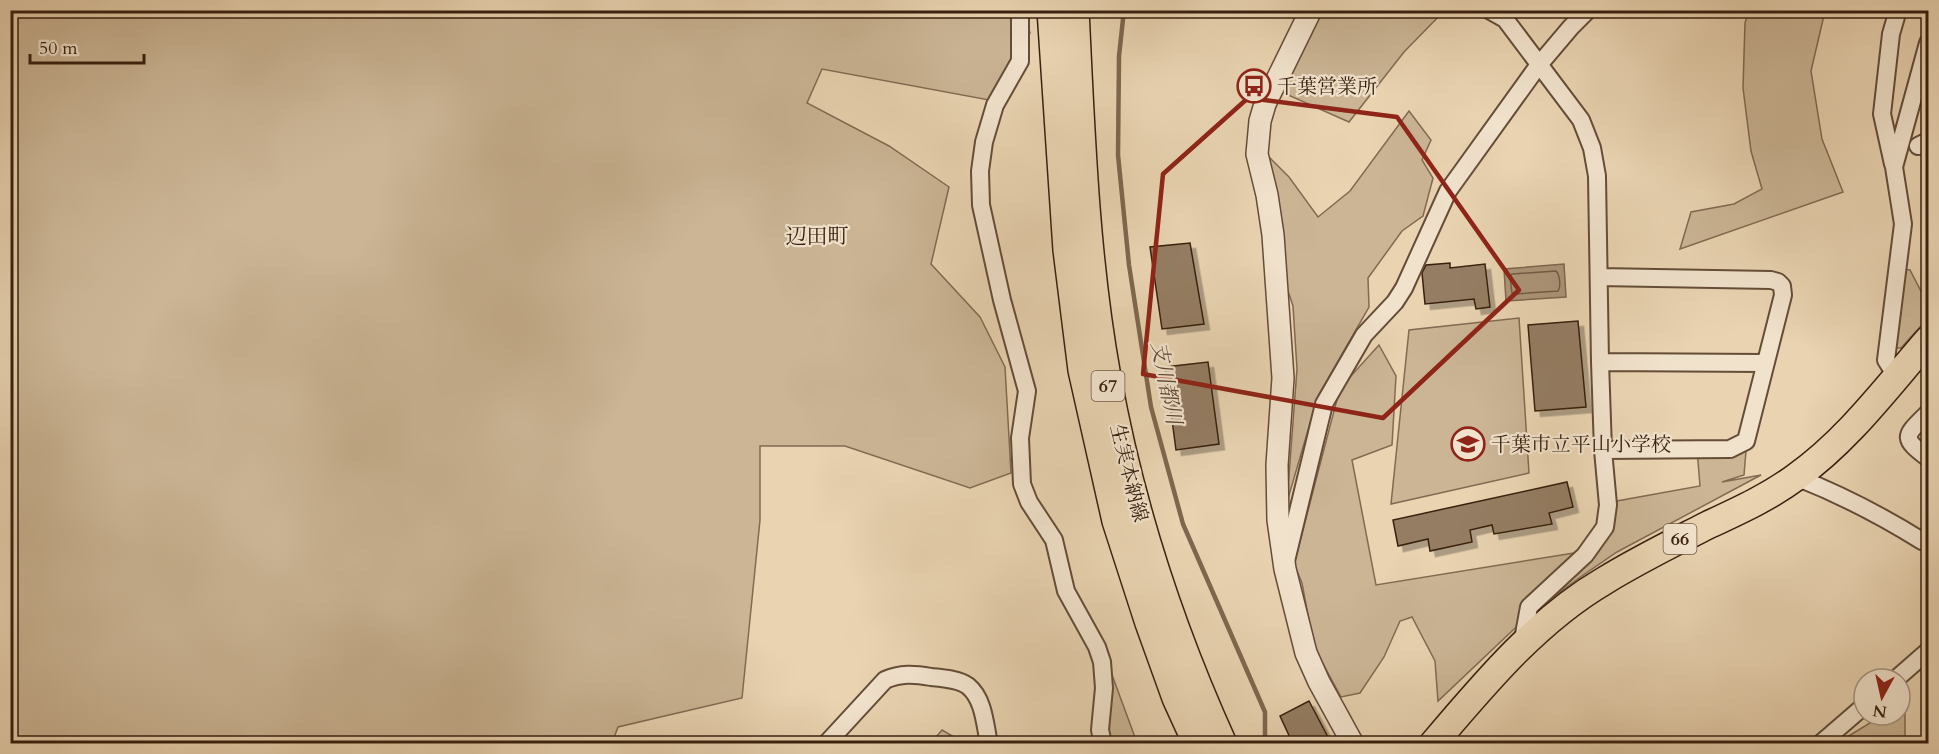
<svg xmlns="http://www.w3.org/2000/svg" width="1939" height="754" font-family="Cardo,'Noto Serif JP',serif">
<defs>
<filter id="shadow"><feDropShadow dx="5.5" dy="5.5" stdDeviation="0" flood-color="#0004"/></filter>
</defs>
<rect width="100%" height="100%" fill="#e9d3b1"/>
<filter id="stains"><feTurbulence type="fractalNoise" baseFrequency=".00333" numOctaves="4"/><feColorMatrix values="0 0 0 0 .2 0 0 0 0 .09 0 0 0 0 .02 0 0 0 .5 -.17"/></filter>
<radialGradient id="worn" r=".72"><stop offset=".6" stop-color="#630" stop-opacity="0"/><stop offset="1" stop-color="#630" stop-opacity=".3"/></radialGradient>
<path fill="#cbb595" stroke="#826a52" stroke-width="1.5" d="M 11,11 L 1025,11 L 1030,33 L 989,100 L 822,69 L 807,103 L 889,146 L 949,187 L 931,264 L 980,317 L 1005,367 L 1011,473 L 970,488 L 845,446 L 760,446 L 760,520 L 742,698 L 618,727 L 612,743 L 11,743 Z
M 1320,11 L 1444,11 L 1404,52 L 1349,122 L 1279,91 Z
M 1749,11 L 1825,11 L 1811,71 L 1822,139 L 1843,192 L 1680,249 L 1691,212 L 1734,204 L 1762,189 L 1751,151 L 1743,88 L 1745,23 Z
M 1409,111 L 1431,140 L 1422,160 L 1433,178 L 1423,216 L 1402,231 L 1368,278 L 1369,307 L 1318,396 L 1287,502 L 1297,369 L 1293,306 L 1268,232 L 1264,152 L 1289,177 L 1318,217 L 1350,191 Z
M 1903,269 L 1910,270 L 1928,305 L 1928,318 L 1901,348 L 1894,348 Z
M 1519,318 L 1529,473 L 1391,504 L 1409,330 Z
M 1379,345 L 1396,376 L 1392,445 L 1352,460 L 1376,585 L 1574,553 L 1598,544 L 1612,526 L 1617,501 L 1700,486 L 1697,449 L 1746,451 L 1744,475 L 1722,482 L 1761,475 L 1617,552 L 1579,578 L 1530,614 L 1438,701 L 1435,661 L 1412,617 L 1400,621 L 1384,657 L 1360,693 L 1341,697 L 1314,647 L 1302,583 L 1294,564 L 1340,388 Z
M 1108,664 L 1136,740 L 1125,743 L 1108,743 Z
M 1905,701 L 1905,743 L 1837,743 L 1883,715 L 1900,715 L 1900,704 Z
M 942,730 L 964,743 L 931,743 Z"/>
<path fill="#ad967a" stroke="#7e674f" stroke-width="1.5" d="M 1564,264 L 1566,297 L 1506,301 L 1504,269 Z"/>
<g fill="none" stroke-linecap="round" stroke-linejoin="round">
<path stroke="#725b44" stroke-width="1.5" d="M 1556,271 C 1560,275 1561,287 1558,291 L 1515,294 L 1512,293 L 1510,277 L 1512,274 Z"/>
<path stroke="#7e674f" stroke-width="4.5" d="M 1124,10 L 1119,56 L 1118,155 L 1129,265 L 1151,407 L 1183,524 L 1265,712 L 1265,744"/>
</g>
<path fill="#947d63" stroke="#38200e" stroke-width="1.5" filter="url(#shadow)" d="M 1190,243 L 1204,324 L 1162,329 L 1150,247 Z
M 1450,263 L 1450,268 L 1485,264 L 1490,307 L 1476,309 L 1474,299 L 1425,304 L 1422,273 L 1426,265 Z
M 1578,321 L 1586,407 L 1535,411 L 1528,325 Z
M 1208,362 L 1219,444 L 1176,450 L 1165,367 Z
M 1567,482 L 1573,507 L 1549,513 L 1552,524 L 1494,534 L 1492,525 L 1470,530 L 1472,542 L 1430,551 L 1428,539 L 1398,546 L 1393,520 Z
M 1309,701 L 1329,739 L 1321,744 L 1293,744 L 1280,716 Z"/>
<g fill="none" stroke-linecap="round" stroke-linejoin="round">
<g stroke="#644d37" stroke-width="20">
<path id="minor" d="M 1020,10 L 1020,61 L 995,105 L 984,142 L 980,171 L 981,205 L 1002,300 L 1027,391 L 1020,438 L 1022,484 L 1029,502 L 1054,540 L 1066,591 L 1097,647 L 1102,662 L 1104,688 L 1100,730 L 1103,744
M 1489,10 L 1505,19 L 1581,120 L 1592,148 L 1597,176 L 1600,362 L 1603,450 L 1608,505 L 1605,527 L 1585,555 L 1529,607 L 1522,645
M 1918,146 L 1928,141
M 1893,164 L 1882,114 L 1891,34 L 1898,10
M 1599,277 L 1771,280 L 1778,282 L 1782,286 L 1783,295 L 1746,441 L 1730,449 L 1603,450
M 1600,362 L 1765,363
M 1896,376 L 1886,360 L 1903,224 L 1894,167 L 1928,43
M 1928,413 C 1905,436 1900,437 1928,458
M 1796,477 C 1839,494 1882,516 1922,541
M 1286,561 L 1324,404 L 1364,335 L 1395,302 L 1404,288 L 1448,191 L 1538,66 L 1571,27 L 1588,10
M 1896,679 L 1928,651
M 826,744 L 885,680 C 901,673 914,674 931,677 C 942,678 959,679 968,686 C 984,699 985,725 989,744
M 1820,744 L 1864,706"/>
</g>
<g stroke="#644d37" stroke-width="24">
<path id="tertiary" d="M 1311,10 L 1265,104 L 1260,121 L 1257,154 L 1267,195 L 1273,235 L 1283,378 L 1277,465 L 1278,520 L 1285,569 L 1306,653 L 1319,682 L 1353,744"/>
</g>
<g stroke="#38200e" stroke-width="30">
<path id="primary" d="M 1051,10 L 1067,250 L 1082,370 L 1116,521 L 1149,623 L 1176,698 L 1197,744
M 1075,10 C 1081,133 1085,256 1107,377 C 1130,505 1169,625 1223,744
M 1433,744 C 1484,684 1536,621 1604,581 C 1638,560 1673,543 1708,525 C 1738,511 1769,497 1796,477 C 1848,440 1887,387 1928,340"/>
</g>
<use href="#minor" stroke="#f1e2cc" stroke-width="16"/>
<use href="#tertiary" stroke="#f1e2cc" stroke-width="21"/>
<use href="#primary" stroke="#e9d3b1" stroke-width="27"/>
</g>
<path fill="none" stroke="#8f2418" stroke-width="4.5" stroke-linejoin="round" d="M 1248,98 L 1397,117 L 1519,290 L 1383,418 L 1143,374 L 1163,174 Z"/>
<defs>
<g id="bus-ring" transform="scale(1.725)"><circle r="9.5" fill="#f1e2cc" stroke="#8f2418" stroke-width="1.5"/><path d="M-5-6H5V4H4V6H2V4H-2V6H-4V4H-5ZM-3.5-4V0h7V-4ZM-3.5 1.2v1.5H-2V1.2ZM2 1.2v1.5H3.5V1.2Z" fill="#8f2418"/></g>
<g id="school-ring" transform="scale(1.725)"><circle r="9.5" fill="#f1e2cc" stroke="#8f2418" stroke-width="1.5"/><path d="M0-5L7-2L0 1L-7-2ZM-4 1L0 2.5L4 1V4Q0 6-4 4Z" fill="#8f2418"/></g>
</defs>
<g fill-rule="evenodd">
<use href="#bus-ring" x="1254" y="86"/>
<use href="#school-ring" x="1468" y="444"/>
</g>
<g text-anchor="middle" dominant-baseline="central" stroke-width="4.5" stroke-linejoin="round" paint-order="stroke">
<g fill="#f1e2cc" stroke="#705a47" stroke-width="1.5">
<rect x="1091.5" y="371" width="33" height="30" rx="4.5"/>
<rect x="1663.5" y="524" width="33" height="30" rx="4.5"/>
</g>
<g font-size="18" font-weight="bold" fill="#38200e">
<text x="1108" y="386">67</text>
<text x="1680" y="539">66</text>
</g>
<g font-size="20" fill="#38200e" stroke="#f1e2cc" text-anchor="start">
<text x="1277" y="86">千葉営業所</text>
<text x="1491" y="444">千葉市立平山小学校</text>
</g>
<g font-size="20" fill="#38200e" stroke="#f1e2cc">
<text transform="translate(1129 473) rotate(76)">生実本納線</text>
</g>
<g font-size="21" fill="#38200e" stroke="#f1e2cc">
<text x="817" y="236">辺田町</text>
</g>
<g font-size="21" font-style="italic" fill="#614934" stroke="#f1e2cc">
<text transform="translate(1166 383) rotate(79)">支川都川</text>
</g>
</g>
<rect width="1939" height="754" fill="none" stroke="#e9d3b1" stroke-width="36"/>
<rect x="12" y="12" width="1915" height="730" fill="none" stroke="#38200e" stroke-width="3"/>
<rect x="18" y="18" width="1903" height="718" fill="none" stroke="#38200e" stroke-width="1.5"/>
<g transform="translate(1882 697) rotate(188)"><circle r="28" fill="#f1e2cc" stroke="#a79480" stroke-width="1.5"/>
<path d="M0-4.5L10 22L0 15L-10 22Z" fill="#8f2418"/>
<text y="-9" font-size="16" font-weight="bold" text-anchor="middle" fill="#38200e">N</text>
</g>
<path d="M30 54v9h114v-9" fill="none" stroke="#38200e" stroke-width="3"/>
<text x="39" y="54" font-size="18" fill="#38200e" stroke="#f1e2cc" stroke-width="4.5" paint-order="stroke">50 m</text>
<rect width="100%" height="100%" filter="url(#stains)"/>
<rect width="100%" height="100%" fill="url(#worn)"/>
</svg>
